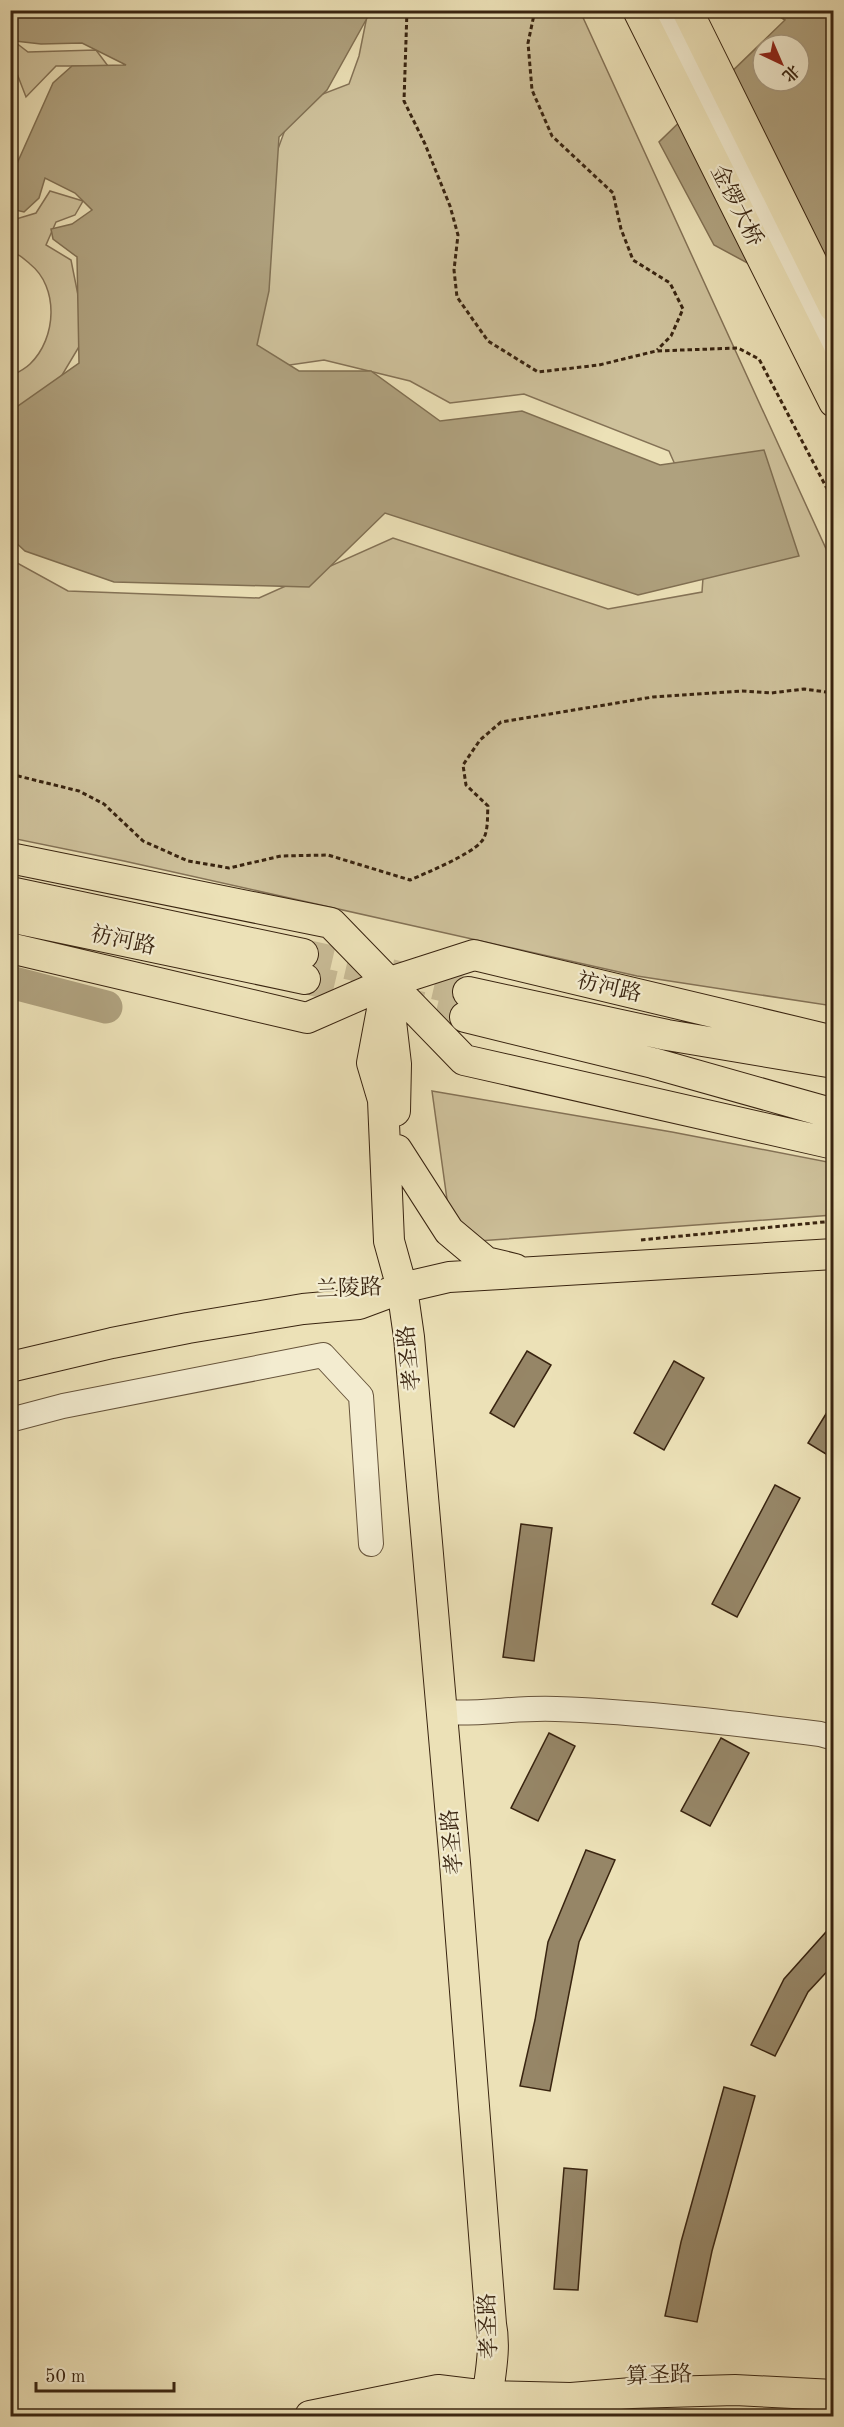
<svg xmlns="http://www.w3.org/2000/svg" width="844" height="2427" font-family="'Old Standard TT','Noto Serif SC',serif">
<rect width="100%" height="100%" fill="#ece1b7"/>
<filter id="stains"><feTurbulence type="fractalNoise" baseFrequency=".00333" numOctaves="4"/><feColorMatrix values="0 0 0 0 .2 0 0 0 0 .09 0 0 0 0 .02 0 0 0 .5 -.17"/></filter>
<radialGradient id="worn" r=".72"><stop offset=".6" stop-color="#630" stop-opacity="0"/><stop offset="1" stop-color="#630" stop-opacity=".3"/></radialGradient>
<path fill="#cec19b" stroke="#847256" stroke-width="1.5" d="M 368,11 L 580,11 L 833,564 L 833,1006 L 637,976 L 124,861 L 11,838 L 10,559 L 68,591 L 259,598 L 393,538 L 608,609 L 702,592 L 706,535 L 669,451 L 524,394 L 450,403 L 410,381 L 324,360 L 269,368 L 243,350 L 248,231 L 294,105 L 349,84 L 359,56 Z
M 11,39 L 28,52 L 96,50 L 108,66 L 56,66 L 26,97 L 11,58 Z
M 50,191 L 83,201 L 75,215 L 56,222 L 46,245 L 71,260 L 86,335 L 49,397 L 11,410 L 11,376 C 17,373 25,369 30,364 C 57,338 59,287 30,264 C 24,259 19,253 11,253 L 10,218 L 13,220 L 36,213 Z
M 432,1091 L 672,1132 L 833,1163 L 833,1215 L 478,1241 L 449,1214 Z"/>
<path fill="#afa17e" stroke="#806f52" stroke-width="1.5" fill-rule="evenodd" d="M 371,11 L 327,90 L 279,137 L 269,291 L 257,345 L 299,371 L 371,371 L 440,421 L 522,411 L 660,465 L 764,450 L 799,556 L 638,595 L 385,513 L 309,587 L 114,582 L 25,551 L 11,538 L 11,411 L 79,363 L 77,257 L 53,239 L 51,229 L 72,224 L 92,210 L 75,193 L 45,178 L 39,198 L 24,212 L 11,209 L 11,177 L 53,83 L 72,66 L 126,65 L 82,43 L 41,44 L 15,41 L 11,36 L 11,11 Z
M 770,11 L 833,11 L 833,309 L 714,245 L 659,142 L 785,20 ZM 763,45 L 799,45 L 799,81 L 763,81 Z"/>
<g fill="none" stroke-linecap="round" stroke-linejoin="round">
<path stroke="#afa17e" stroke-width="33" d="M 10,982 L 106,1007"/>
</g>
<path fill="#968667" stroke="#392410" stroke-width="1.5" d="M 527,1351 L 551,1365 L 514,1427 L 490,1413 Z
M 674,1361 L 704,1378 L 664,1450 L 634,1433 Z
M 834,1401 L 834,1459 L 808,1443 Z
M 775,1485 L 800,1498 L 737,1617 L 712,1604 Z
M 521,1524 L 552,1528 L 534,1661 L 503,1657 Z
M 549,1733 L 575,1746 L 538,1821 L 511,1808 Z
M 721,1738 L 749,1753 L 710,1826 L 681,1811 Z
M 586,1850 L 615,1860 L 579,1942 L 550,2091 L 520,2086 L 535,2020 L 548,1942 Z
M 834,1923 L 834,1964 L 808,1992 L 775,2056 L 751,2045 L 784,1979 Z
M 724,2087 L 755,2096 L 712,2251 L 697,2322 L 665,2316 L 681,2242 Z
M 564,2168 L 587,2170 L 578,2290 L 554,2289 Z"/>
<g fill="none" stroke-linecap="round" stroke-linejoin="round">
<path stroke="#c8bb96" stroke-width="30" stroke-dasharray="30 15" stroke-linecap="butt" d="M 303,954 L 468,992
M 305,979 L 465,1017"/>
<g stroke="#66533a" stroke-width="26">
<path id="minor" d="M 666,10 L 834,350
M 10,1420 L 63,1406 L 323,1355 L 361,1396 L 371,1544
M 442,1712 C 480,1715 518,1707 556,1709 C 644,1712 732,1723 820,1734 L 834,1738"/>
</g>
<g stroke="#392410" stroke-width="32">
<path id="major" d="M 638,10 L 834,402
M 687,10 L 834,307
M 10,858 L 331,923 L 464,1060 L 834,1144
M 10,892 L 303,954
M 10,917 L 305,979
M 10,948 L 307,1018 L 387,983 L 474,955 L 834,1041
M 387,983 L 372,1063 L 383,1100 L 389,1241 L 402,1288 L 409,1337 L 455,1863 L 491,2324 C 497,2354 487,2385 486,2416
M 468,992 L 667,1035 L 834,1063
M 390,1013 L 396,1064 L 395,1111
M 465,1017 L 653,1063 L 834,1114
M 397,1150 L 449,1231 L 486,1262 L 515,1269
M 10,1367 L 112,1343 L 188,1328 L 303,1309 L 359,1304 L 402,1288 L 449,1277 L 834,1254
M 310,2416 L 438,2390 L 487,2396 L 571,2398 L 632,2393 L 735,2390 L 834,2395
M 410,2416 L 441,2411 L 479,2399"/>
</g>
<path stroke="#392410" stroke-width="3" stroke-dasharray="4.5 3" stroke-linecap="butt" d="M 407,10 L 404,101 L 425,144 L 450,206 L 458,235 L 454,270 L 457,297 L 488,341 L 538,372 L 599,365 L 656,351 L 738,348 L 759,359 L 834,502
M 535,10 L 528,43 L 532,90 L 552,136 L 613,193 L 621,229 L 633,260 L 670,283 L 683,309 L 671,336 L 657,350
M 10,774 L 79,791 L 104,804 L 143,841 L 188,861 L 229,868 L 281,856 L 328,855 L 410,880 C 426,873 470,855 481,842 C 489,834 487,816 488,806 L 466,785 L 463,765 L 480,740 L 501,722 L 653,697 L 742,691 L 771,693 L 804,689 L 834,693
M 641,1240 L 834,1221"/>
<use href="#minor" stroke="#f3ecd0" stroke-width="24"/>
<use href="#major" stroke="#ece1b7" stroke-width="30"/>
</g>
<g text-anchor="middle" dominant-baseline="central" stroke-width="4.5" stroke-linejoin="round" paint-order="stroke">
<g font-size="22" fill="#392410" stroke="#f3ecd0">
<text transform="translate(736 206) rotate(63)">金锣大桥</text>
<text transform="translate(123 941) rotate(12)">祊河路</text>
<text transform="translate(609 988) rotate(13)">祊河路</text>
<text transform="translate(349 1289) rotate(-2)">兰陵路</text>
<text transform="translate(410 1358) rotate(-96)">孝圣路</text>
<text transform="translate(453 1842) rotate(-95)">孝圣路</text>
<text transform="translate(489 2326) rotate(-92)">孝圣路</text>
<text transform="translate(659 2376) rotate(-2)">算圣路</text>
</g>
</g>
<rect width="844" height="2427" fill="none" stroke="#ece1b7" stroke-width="36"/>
<rect x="12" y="12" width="820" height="2403" fill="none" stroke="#392410" stroke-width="3"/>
<rect x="18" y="18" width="808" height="2391" fill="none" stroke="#392410" stroke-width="1.5"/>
<g transform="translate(781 63) rotate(136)"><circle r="28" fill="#f3ecd0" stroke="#a99c83" stroke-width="1.5"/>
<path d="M0-4.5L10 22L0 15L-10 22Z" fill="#8f2418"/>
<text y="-9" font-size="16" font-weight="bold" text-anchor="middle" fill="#392410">北</text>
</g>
<path d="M36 2382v9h138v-9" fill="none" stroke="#392410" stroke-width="3"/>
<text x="45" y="2382" font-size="18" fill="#392410" stroke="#f3ecd0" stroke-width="4.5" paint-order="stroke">50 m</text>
<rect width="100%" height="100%" filter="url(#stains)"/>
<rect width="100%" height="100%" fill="url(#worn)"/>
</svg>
